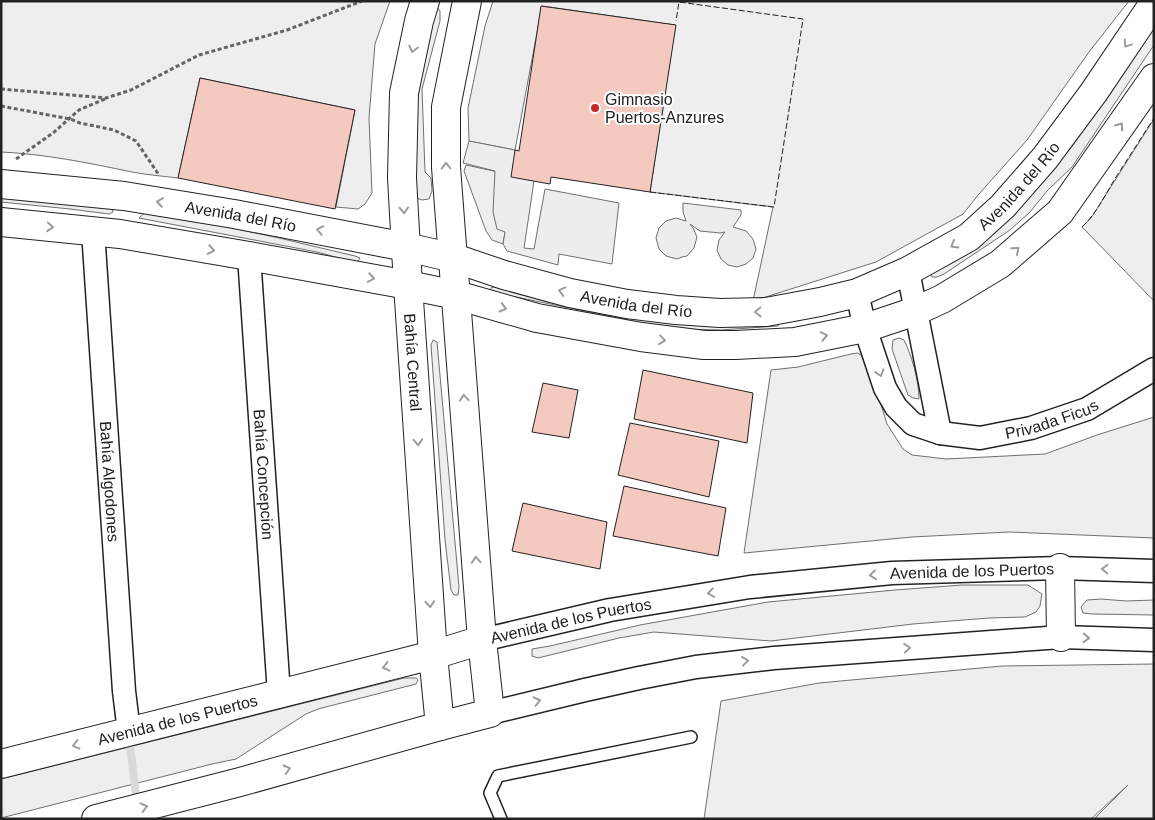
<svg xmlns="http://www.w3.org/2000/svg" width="1155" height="820" font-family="Helvetica,sans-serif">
<rect width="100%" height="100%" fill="#fff"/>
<path fill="#eee" stroke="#6f6f6f" d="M 1,1 L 390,1 L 375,44 L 369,118 L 372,193 L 365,204 L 358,209 L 336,207 L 355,110 L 200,78 L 178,178 C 163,176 147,175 132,172 C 89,163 45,154 1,152 Z
M 493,1 L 1129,1 L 1089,52 L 1027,140 L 979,194 L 963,214 L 876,262 L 753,301 L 773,207 L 650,192 L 675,25 L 542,6 L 515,150 L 469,141 L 468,108 L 485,26 Z
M 437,7 L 440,11 L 440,21 L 422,89 L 425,172 L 431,178 L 432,191 L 429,199 L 422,200 L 413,197 L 412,88 Z
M 1154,25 L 1154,45 L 1072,167 L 1047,191 L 1030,212 L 1010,230 L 944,274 L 937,277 L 932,277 L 931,275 L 933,269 L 953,257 L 1009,219 L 1069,150 L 1099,109 Z
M 1154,119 L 1154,301 L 1082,227 L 1091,218 Z
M 466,165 L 498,172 L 505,232 L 503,244 L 492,240 L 486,231 L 464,171 Z
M 1,194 L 112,207 L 113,212 L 109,214 L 70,209 L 1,202 Z
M 148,210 L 279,238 L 355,256 L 360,258 L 357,263 L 317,252 L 139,218 Z
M 492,287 L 508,289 L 780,322 L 778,326 L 721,330 L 679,329 L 652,325 L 492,292 L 490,290 Z
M 899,338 L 904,340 C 912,356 919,381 919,399 L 913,398 L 908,395 L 892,349 L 893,340 Z
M 433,340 L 437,342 L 459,587 L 458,595 L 454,595 L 451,590 L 445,540 L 431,345 Z
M 858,353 L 863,357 L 869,366 L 887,424 L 903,449 L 912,455 L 946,459 L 1045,454 L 1097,435 L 1154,417 L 1154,538 L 1009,532 L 912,537 L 744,553 L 771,370 L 798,367 L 851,354 Z
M 962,585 L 1028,585 L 1042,594 L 1040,606 L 1036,612 L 1025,617 L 989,618 L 913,624 L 771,641 L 654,632 L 619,638 L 538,658 L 532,656 L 532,649 L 550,646 L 640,625 L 768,602 L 895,590 Z
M 1101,599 L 1126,601 L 1154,600 L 1154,615 L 1092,614 L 1083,613 L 1081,607 L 1087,600 Z
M 1154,664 L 1154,819 L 1094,819 L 1128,785 L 1091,819 L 704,819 L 721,701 L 819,683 L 1002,666 Z
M 404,678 L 416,678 L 418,680 L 416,684 L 318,709 L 306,714 L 236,759 L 212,764 L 1,818 L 1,779 Z"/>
<path fill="#ededed" stroke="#6f6f6f" d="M 469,141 L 515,150 L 534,181 L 524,248 L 534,249 L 545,189 L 619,203 L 612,264 L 559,254 L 558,265 L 507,251 L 503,244 L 505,232 L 497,229 L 493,212 L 495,171 L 463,163 Z
M 683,203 L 741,210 L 741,215 L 733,227 L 746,231 L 753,239 L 756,249 L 753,258 L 746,264 L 737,267 L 728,265 L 721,259 L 717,250 L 719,240 L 725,232 L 720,233 L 700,231 L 690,224 L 693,228 L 697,237 L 694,248 L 687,256 L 682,257 L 677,259 L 666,256 L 659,249 L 656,238 L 659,228 L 666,221 L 676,218 L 686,221 L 683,212 Z"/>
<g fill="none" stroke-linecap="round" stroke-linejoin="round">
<path stroke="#d9d9d9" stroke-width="8" d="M 129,736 L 137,804"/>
</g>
<path fill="#f3c9c0" stroke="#222" d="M 541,6 L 676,25 L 650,192 L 551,177 L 550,184 L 511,177 L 515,150 L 519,151 Z
M 200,78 L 355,110 L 335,209 L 178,178 Z
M 643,370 L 753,393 L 747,443 L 634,419 Z
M 543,383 L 578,390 L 569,438 L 532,432 Z
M 630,423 L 719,441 L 709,497 L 618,475 Z
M 624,486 L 726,508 L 718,556 L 613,536 Z
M 523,503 L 607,522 L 600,569 L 512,551 Z"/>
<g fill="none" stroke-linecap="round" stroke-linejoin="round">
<g stroke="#222" stroke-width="14">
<path id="lane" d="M 501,819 L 490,793 L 498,776 L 691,737"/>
</g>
<g stroke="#222" stroke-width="25">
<g id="street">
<path id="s1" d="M 93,231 L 124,691 L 129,732"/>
<path id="s2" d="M 249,256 L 279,694"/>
<path d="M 908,271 L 940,433"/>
<path id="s3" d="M 857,293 L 865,328 L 885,388 L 896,407 L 913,424 L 940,433 L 980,438 L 1031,428 L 1087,409 L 1154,369"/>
<path id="s4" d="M 482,640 L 610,610 L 750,587 L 892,573 L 1060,568 L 1154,571"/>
<path d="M 490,713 L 585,690 L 639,678 L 696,667 L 774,658 L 1061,637 L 1154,640"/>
</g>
</g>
<g stroke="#222" stroke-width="30">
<g id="secondary">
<path id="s5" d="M 425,1 L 419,21 L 404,93 L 402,178 L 408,285 L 433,655 L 440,726"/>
<path id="s6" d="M 1,184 L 124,196 L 234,214 L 406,247 L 454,258 L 504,275 L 570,293 L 627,304 L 676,310 L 720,313 L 766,312 L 820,302 L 857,293 L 908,271 L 969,237 L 1003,206 L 1045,158 L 1094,92 L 1154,3"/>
<path d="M 1,222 L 120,234 L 249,256 L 408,285 L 456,295 L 537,318 L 641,337 L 704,345 L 736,345 L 795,342 L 865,328 L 916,311 L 942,299 L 1000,264 L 1060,212 L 1154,78"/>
<path d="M 1060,568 L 1061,637"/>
<path id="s7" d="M 1,764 L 433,655 L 482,640"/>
<path d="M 96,819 L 240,782 L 440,726 L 490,713 L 482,640 L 446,167 L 446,107 L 467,1"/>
</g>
</g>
<path stroke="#646464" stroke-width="3" stroke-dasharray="4 2.5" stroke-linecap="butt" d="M 1,89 L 106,98 L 131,90 L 199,55 L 287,30 L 362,1
M 1,106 L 70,119 L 80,123 L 114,130 L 136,141 L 159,175
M 16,159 L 53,133 L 79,110 L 105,99"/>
<use href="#lane" stroke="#fff" stroke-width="11"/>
<use href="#street" stroke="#fff" stroke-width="22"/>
<use href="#secondary" stroke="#fff" stroke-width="28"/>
<path stroke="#222" stroke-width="1" stroke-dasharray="6 2.5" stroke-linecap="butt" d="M 650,192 L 774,207 L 803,19 L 679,2 L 676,21
M 1082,227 C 1097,213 1105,195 1116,177 C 1129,157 1141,138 1154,118"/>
</g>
<defs><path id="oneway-chevron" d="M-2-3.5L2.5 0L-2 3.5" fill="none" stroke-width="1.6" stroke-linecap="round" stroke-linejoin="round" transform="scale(1.25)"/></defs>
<g stroke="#9c9c9c">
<use href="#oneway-chevron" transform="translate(1127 44) rotate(124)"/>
<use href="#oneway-chevron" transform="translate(413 49) rotate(102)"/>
<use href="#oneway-chevron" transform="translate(1120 126) rotate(-55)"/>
<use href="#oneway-chevron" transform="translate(446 166) rotate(-92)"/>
<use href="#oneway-chevron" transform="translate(160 202) rotate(-171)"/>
<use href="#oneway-chevron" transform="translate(404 210) rotate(87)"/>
<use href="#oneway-chevron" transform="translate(50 227) rotate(5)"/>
<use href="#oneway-chevron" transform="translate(320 230) rotate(-169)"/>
<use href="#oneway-chevron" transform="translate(954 245) rotate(150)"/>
<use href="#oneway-chevron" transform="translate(211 250) rotate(10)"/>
<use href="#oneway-chevron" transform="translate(1016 250) rotate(-41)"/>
<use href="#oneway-chevron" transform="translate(371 278) rotate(10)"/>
<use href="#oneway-chevron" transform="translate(562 291) rotate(-165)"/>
<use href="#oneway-chevron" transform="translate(503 308) rotate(16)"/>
<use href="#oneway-chevron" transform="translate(758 312) rotate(179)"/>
<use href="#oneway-chevron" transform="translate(824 336) rotate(-11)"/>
<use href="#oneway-chevron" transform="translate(662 340) rotate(7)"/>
<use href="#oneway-chevron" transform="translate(880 373) rotate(72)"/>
<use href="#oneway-chevron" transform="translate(464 398) rotate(-94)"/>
<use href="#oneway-chevron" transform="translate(418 442) rotate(86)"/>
<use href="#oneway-chevron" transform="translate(476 560) rotate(-94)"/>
<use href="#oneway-chevron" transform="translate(1105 569) rotate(-178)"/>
<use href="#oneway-chevron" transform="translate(873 575) rotate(174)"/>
<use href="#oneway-chevron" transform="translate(711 593) rotate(171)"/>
<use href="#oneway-chevron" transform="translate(430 604) rotate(86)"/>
<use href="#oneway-chevron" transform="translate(1086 638) rotate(2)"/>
<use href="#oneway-chevron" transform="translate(907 648) rotate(-4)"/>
<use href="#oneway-chevron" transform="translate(745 661) rotate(-7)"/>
<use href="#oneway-chevron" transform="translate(386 667) rotate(166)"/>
<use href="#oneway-chevron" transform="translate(537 701) rotate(-14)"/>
<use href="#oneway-chevron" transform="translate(76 745) rotate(166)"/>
<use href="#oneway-chevron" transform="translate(287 769) rotate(-16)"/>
<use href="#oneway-chevron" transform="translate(144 807) rotate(-14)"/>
</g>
<circle fill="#c62828" stroke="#fff" stroke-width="2" cx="595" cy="108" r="5"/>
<g text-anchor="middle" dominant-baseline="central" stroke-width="4" stroke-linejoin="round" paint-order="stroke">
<g font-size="16" fill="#222" stroke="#fff" text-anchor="start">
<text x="605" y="99">Gimnasio<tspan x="605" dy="18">Puertos-Anzures</tspan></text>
</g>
<g font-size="16" fill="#222" stroke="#fff">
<text stroke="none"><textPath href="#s6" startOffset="1068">Avenida del Río</textPath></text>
<text stroke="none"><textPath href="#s6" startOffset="242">Avenida del Río</textPath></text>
<text stroke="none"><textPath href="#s6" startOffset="648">Avenida del Río</textPath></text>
<text stroke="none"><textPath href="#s5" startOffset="364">Bahía Central</textPath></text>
<text stroke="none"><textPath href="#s3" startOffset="288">Privada Ficus</textPath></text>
<text stroke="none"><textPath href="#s2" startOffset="219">Bahía Concepción</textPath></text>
<text stroke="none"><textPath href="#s1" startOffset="251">Bahía Algodones</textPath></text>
<text stroke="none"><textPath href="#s4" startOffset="496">Avenida de los Puertos</textPath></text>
<text stroke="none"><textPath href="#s4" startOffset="91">Avenida de los Puertos</textPath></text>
<text stroke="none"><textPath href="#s7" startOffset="182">Avenida de los Puertos</textPath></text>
</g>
</g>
<rect width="1155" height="820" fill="none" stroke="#222222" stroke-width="5"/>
</svg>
